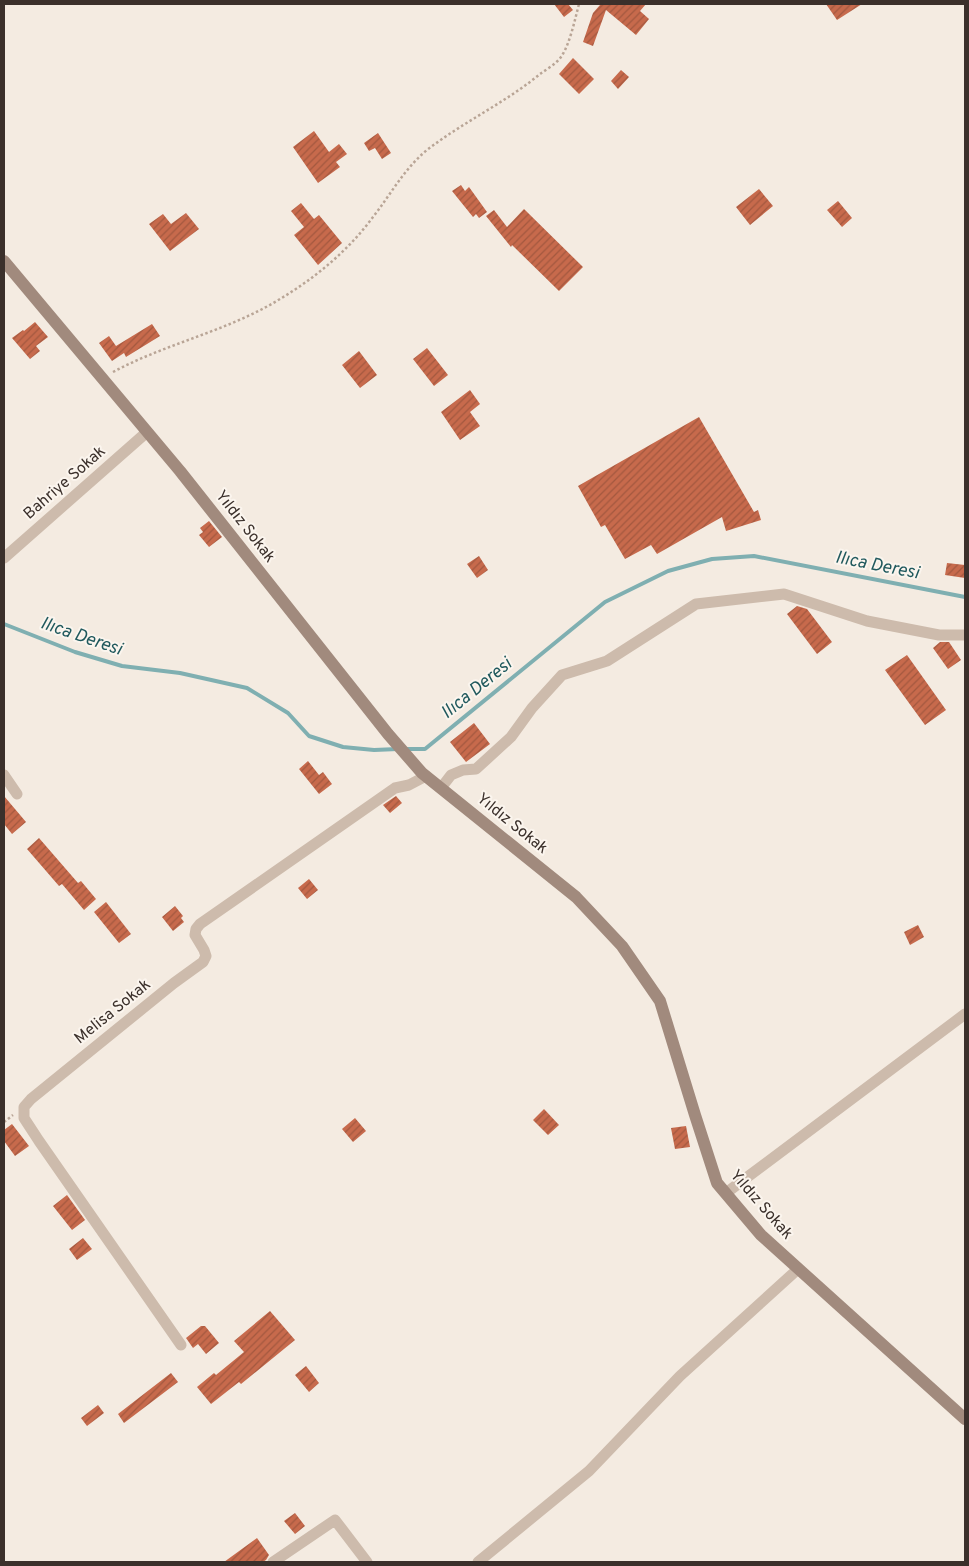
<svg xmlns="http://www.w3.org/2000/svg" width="969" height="1566" font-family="Overpass,sans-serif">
<defs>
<pattern id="building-hatch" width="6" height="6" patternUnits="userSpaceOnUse" patternTransform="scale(1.25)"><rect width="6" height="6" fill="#c76a4c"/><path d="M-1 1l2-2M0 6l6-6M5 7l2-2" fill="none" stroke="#a3583f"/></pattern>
</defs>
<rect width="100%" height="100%" fill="#f4ebe1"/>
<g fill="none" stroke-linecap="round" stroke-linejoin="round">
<path stroke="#7fafb1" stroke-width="4" d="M 4,624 L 75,652 L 122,666 L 180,673 L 247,688 L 288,713 L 309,736 L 343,747 L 374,750 L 398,749
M 405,749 L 425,749 L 605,602 L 668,571 L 712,559 L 754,556 L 965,597"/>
</g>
<path fill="url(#building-hatch)" d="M 554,4 L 568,4 L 573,10 L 564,17 Z
M 599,4 L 646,4 L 640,11 L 649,19 L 636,35 L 606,10 L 593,46 L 583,42 L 593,13 L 600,5 Z
M 826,4 L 862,4 L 837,20 Z
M 573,58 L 594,79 L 579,94 L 559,74 Z
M 621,70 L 629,77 L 618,89 L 611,81 Z
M 314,131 L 329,152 L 339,144 L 347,154 L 336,162 L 340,167 L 318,183 L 293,147 Z
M 378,133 L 391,153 L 382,159 L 375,148 L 369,151 L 364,143 Z
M 461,185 L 465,191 L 469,187 L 487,212 L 479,218 L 476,214 L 473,217 L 452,191 Z
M 759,189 L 773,206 L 750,225 L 736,207 Z
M 838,201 L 852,218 L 842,227 L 827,210 Z
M 301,203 L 314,219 L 319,215 L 342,243 L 318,265 L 294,235 L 304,227 L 291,211 Z
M 524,209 L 583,267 L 559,291 L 512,245 L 511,247 L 486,216 L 494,210 L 507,227 Z
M 186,213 L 199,229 L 170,251 L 149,224 L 163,214 L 171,224 Z
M 35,322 L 48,337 L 36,346 L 40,351 L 30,359 L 12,338 L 23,330 L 24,331 Z
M 152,324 L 160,336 L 126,357 L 124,353 L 112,361 L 99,343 L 109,336 L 116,346 Z
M 427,348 L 448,375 L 434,386 L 413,359 Z
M 359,351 L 377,375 L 360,388 L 342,365 Z
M 470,390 L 480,404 L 470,412 L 480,426 L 460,440 L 441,412 Z
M 699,417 L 754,512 L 758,510 L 761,520 L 726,531 L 722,517 L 657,554 L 651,545 L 625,559 L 605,525 L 601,527 L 578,486 Z
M 209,521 L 222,537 L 209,547 L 199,535 L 203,532 L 200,528 Z
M 479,556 L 488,570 L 477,578 L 467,564 Z
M 947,563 L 965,565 L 965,578 L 945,575 Z
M 797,606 L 807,609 L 832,642 L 817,654 L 787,614 Z
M 940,642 L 949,642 L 961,660 L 948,669 L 933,648 Z
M 907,655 L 946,710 L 925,725 L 885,670 Z
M 474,723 L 490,744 L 466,762 L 450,742 Z
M 308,761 L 319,775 L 323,772 L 332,784 L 319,794 L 299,769 Z
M 4,796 L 26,822 L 12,834 L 4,824 Z
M 396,796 L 402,803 L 390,813 L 383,805 Z
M 39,838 L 78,883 L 81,881 L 96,899 L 84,910 L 62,884 L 59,886 L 27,849 Z
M 309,879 L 318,890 L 307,899 L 298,888 Z
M 106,902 L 131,934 L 119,943 L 94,912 Z
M 175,906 L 183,916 L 181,918 L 184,922 L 173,931 L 162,917 Z
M 918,925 L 924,937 L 910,945 L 904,932 Z
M 544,1109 L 559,1125 L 548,1135 L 533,1120 Z
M 355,1118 L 366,1131 L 353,1142 L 342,1129 Z
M 12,1124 L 29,1146 L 15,1156 L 4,1141 L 4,1130 Z
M 686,1126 L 690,1147 L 675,1149 L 671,1128 Z
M 67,1195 L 85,1220 L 72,1230 L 53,1206 Z
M 83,1238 L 92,1249 L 77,1260 L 69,1249 Z
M 270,1311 L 295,1340 L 241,1384 L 239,1382 L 211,1404 L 197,1387 L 214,1373 L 216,1375 L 244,1352 L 234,1341 Z
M 201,1326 L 205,1326 L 219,1343 L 206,1354 L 198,1344 L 193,1348 L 186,1338 Z
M 306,1366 L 319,1383 L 309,1392 L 295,1375 Z
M 171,1373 L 178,1382 L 124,1423 L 118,1414 Z
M 98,1405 L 104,1413 L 87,1426 L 81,1418 Z
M 295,1513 L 305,1526 L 295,1534 L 284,1521 Z
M 257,1538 L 269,1555 L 266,1560 L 263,1562 L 224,1562 Z"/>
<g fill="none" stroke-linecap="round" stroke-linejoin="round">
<path stroke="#b9a596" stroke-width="2.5" stroke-dasharray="2.5 2.5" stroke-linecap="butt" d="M 113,372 C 167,343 228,331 280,299 C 315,278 348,251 373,217 C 391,194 404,169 427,150 C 463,122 505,103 540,74 C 547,69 556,64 561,57 C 570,44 575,19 579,4
M 4,1122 L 13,1115"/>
<path stroke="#cdbbac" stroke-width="11" d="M 4,558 L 147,432
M 4,775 L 17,794
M 441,788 L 451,775 L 463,770 L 476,769 L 511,737 L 532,708 L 562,675 L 607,661 L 696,604 L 784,594 L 867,621 L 939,635 L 965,635
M 726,1193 L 965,1014
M 181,1345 L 39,1141 L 24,1118 L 24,1107 L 31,1099 L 174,983 L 203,962 L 206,956 L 204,950 L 195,935 L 196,929 L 200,924 L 395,788 L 409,785 L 426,776
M 273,1562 L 335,1520 L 367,1562
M 478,1562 L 589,1471 L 680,1376 L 798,1269"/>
<path stroke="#a18a7d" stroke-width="12" d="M 4,261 L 180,471 L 388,734 L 422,773 L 576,897 L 622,946 L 660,1001 L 695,1115 L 717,1183 L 761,1235 L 965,1419"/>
</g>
<g text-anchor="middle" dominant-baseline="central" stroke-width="4" stroke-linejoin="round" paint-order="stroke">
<g font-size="16" fill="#3b302b" stroke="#fbf5ee">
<text transform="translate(65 483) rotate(-41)">Bahriye Sokak</text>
<text transform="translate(245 527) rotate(52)">Yıldız Sokak</text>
<text transform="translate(512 824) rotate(39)">Yıldız Sokak</text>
<text transform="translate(113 1012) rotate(-39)">Melisa Sokak</text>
<text transform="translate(761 1205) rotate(49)">Yıldız Sokak</text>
</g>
<g font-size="18" font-style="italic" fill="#20595d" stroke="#fbf5ee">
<text transform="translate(877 566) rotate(11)">Ilıca Deresi</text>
<text transform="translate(81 637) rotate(19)">Ilıca Deresi</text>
<text transform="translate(477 689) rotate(-39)">Ilıca Deresi</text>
</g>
</g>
<rect width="969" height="1566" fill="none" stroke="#3b302b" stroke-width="10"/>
</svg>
